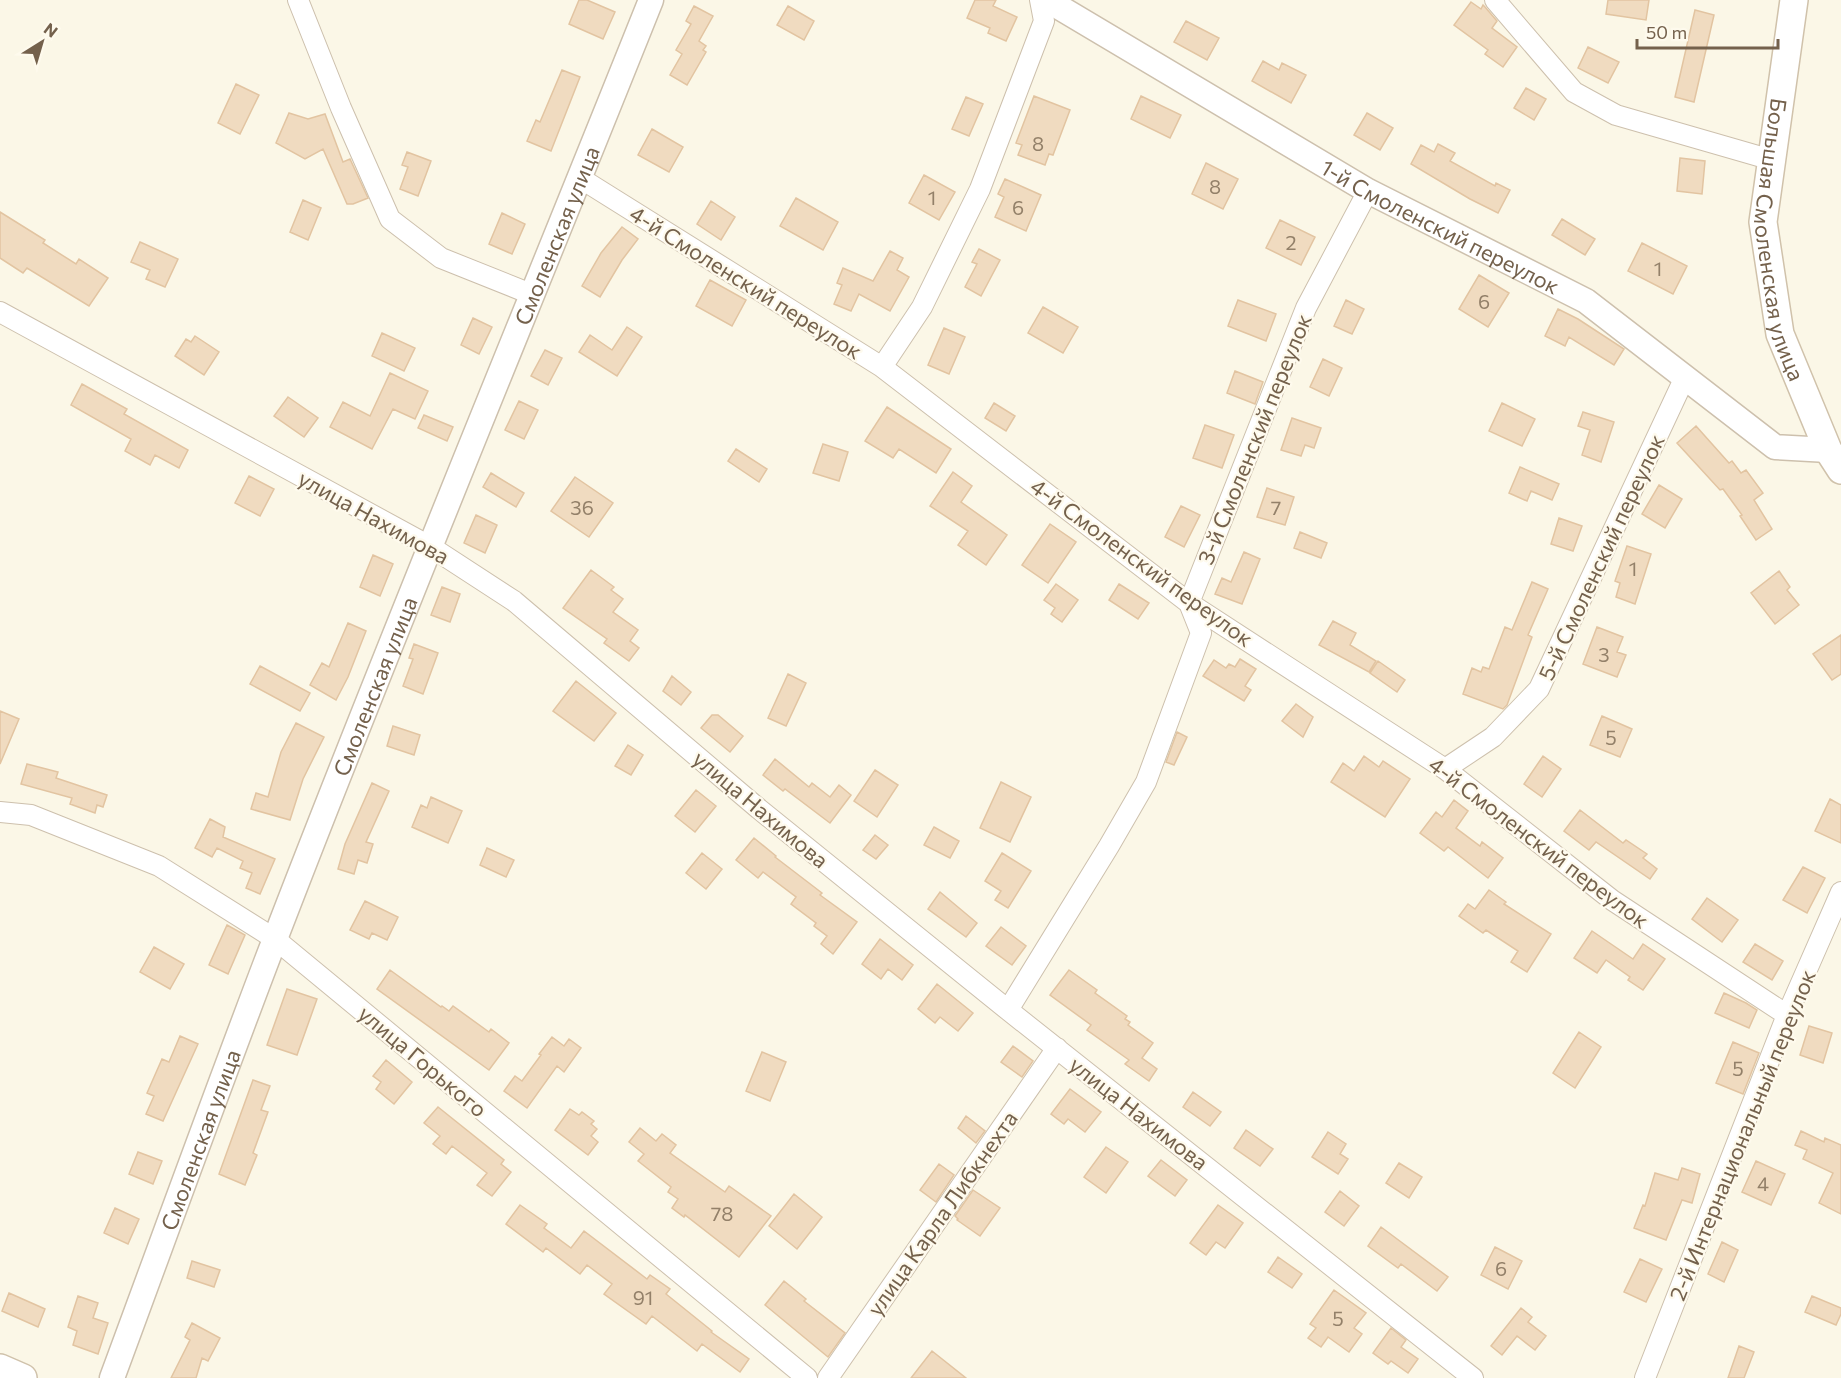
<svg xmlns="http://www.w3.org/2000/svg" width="1841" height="1378" font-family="Commissioner,sans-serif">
<rect width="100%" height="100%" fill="#fbf7e7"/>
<path fill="#f0dbc0" stroke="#e2c4a1" stroke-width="1.5" d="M 579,0 L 587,0 L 615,12 L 603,39 L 569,24 Z
M 975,0 L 996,0 L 993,6 L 1017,17 L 1006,41 L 988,33 L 990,28 L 967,18 Z
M 1608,0 L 1649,0 L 1646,20 L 1606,14 Z
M 1471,2 L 1481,9 L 1483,5 L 1485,7 L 1497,21 L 1492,28 L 1517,47 L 1503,67 L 1485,54 L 1488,50 L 1454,25 Z
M 694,6 L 713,16 L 699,41 L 706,46 L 703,50 L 706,52 L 687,85 L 670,75 L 682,54 L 676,50 L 691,24 L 686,21 Z
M 788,6 L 814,21 L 804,40 L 777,25 Z
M 1695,10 L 1714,15 L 1694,102 L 1675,97 Z
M 1186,21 L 1219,38 L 1207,60 L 1174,42 Z
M 1588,47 L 1619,62 L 1608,83 L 1578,68 Z
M 1263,61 L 1279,70 L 1282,63 L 1306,75 L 1291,103 L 1252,81 Z
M 562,70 L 580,77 L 551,151 L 527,141 L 536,120 L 540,122 Z
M 236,84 L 259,95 L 240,134 L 218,123 Z
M 1526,88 L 1546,99 L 1534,120 L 1514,108 Z
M 1034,96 L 1070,110 L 1053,155 L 1049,154 L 1045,165 L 1018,155 L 1022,145 L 1016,143 Z
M 1141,96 L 1181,115 L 1170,138 L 1131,119 Z
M 966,97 L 983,104 L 969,136 L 952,129 Z
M 289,113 L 308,119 L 325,114 L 343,162 L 350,159 L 368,198 L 353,204 L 347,204 L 323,149 L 305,159 L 276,143 Z
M 1367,113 L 1393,128 L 1380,150 L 1354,135 Z
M 652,129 L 683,147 L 669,172 L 638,155 Z
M 1438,144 L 1455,153 L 1450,161 L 1495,186 L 1496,183 L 1510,190 L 1498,213 L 1470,199 L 1411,164 L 1421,145 L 1434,152 Z
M 407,152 L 431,161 L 418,196 L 400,189 L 408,167 L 402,165 Z
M 1680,158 L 1705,161 L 1702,194 L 1677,191 Z
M 1206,163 L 1238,179 L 1223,209 L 1192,194 Z
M 924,175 L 955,192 L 939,220 L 909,203 Z
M 1005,179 L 1041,195 L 1026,231 L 995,217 L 1004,197 L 998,194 Z
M 796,198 L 838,222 L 823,250 L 780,226 Z
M 303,200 L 321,208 L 308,240 L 290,232 Z
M 711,201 L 735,217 L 721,240 L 697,224 Z
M 0,212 L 45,240 L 43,243 L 76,264 L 79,259 L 108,278 L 89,306 L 27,268 L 23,273 L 0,258 Z
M 502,213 L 525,224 L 512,254 L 489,244 Z
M 1562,219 L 1595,239 L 1585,255 L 1552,235 Z
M 1280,220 L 1315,237 L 1301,265 L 1266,248 Z
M 622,227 L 638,239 L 622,260 L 600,297 L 582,286 L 601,253 Z
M 140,242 L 178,259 L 165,287 L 146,279 L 150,270 L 131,262 Z
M 1642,243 L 1687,266 L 1673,294 L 1628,271 Z
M 979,249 L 1000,260 L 981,296 L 965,287 L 977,264 L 972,262 Z
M 890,251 L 903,258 L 897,270 L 909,277 L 890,311 L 859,294 L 851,311 L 834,304 L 842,285 L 837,283 L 843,268 L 873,281 Z
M 1479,275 L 1509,293 L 1488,327 L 1459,309 Z
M 710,280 L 746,300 L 732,326 L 696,306 Z
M 1238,300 L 1276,314 L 1266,341 L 1228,326 Z
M 1346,300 L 1364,309 L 1352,334 L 1334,326 Z
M 1043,307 L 1078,327 L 1063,353 L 1028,333 Z
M 1558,309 L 1578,319 L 1624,349 L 1614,365 L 1569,337 L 1565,346 L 1545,336 Z
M 473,318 L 492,327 L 479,354 L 461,345 Z
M 627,327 L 642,337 L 617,376 L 579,352 L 590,335 L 612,350 Z
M 944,328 L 965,337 L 949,374 L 928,365 Z
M 382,333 L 415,348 L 404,371 L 372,356 Z
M 195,336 L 219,352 L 204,375 L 175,356 L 186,339 L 191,342 Z
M 545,350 L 562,358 L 548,385 L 531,376 Z
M 1323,359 L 1342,368 L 1329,396 L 1310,387 Z
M 1235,371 L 1263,382 L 1255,404 L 1227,393 Z
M 390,373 L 428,391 L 415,419 L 393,409 L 372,449 L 330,427 L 343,402 L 370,416 Z
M 82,384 L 127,409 L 124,414 L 188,450 L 179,468 L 155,455 L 150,465 L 125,451 L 131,439 L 71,405 Z
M 288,397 L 318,418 L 304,437 L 274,416 Z
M 519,401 L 538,410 L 524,439 L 505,430 Z
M 994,403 L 1015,416 L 1006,431 L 985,418 Z
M 1502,403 L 1535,419 L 1522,446 L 1489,431 Z
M 887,407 L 951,449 L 936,473 L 899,449 L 893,458 L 865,441 Z
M 1583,412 L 1614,422 L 1601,462 L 1582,455 L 1590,430 L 1578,426 Z
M 424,415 L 453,427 L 447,441 L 418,428 Z
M 1292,418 L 1321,428 L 1314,448 L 1305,445 L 1301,456 L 1281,450 Z
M 1205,425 L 1234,435 L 1222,468 L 1193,458 Z
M 1696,426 L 1729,463 L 1732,461 L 1741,473 L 1746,470 L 1763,493 L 1754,500 L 1772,529 L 1756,540 L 1740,516 L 1742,515 L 1723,489 L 1720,490 L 1677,443 Z
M 823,444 L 848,452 L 839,481 L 813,473 Z
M 736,449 L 767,469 L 759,482 L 728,461 Z
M 1520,467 L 1559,484 L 1552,500 L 1531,491 L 1527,501 L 1509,493 Z
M 953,472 L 972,486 L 961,502 L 1007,535 L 986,565 L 958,545 L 968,531 L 930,506 Z
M 491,473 L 524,493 L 516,507 L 483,487 Z
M 249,476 L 274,489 L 260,516 L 235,503 Z
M 575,477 L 613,503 L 589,537 L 551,511 Z
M 1659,485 L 1682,499 L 1665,528 L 1642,514 Z
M 1267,488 L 1294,497 L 1285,525 L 1257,517 Z
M 1181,506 L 1200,515 L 1184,547 L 1165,537 Z
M 476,515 L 497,525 L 485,553 L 464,543 Z
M 1559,518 L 1582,526 L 1573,551 L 1551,544 Z
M 1050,524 L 1076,542 L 1048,583 L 1022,565 Z
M 1300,532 L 1327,543 L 1321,558 L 1294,548 Z
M 1627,546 L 1651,554 L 1635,604 L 1616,597 L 1620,583 L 1615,581 Z
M 1244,552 L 1260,559 L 1242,604 L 1215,594 L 1222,578 L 1231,582 Z
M 373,555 L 393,564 L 380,596 L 360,587 Z
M 591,570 L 614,587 L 611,590 L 623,599 L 613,612 L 638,630 L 630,641 L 639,648 L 629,661 L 604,643 L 607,639 L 563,608 Z
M 1779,571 L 1790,587 L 1787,590 L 1799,605 L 1775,624 L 1751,593 Z
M 1532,582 L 1548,589 L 1528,635 L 1532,637 L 1507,705 L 1503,709 L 1463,694 L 1472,668 L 1481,672 L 1483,667 L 1489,669 L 1505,627 L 1512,630 Z
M 1056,584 L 1078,600 L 1062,622 L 1051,614 L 1055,608 L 1044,600 Z
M 1119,584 L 1149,603 L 1138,619 L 1109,600 Z
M 442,587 L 460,594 L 450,622 L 431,615 Z
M 1333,621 L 1356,633 L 1350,645 L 1376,661 L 1369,672 L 1319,645 Z
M 348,623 L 366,631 L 348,677 L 336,700 L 310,685 L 322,663 L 329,667 Z
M 1597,627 L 1623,637 L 1617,652 L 1626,655 L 1617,677 L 1583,664 Z
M 1841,635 L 1841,674 L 1832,680 L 1813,654 Z
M 414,644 L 438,653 L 423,694 L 403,686 L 413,659 L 409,658 Z
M 1240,659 L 1256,669 L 1245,686 L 1251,690 L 1244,701 L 1203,676 L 1214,660 L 1226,668 L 1229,664 L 1235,667 Z
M 1378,661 L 1405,680 L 1397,692 L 1370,673 Z
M 260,666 L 310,693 L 300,711 L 250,684 Z
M 788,674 L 806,683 L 786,726 L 768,718 Z
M 672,676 L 691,692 L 681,705 L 663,691 Z
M 576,681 L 616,713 L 594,741 L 553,711 Z
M 1296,704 L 1313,717 L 1303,737 L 1282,721 Z
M 0,711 L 19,719 L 0,764 Z
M 712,715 L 718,715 L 743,736 L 730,752 L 701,728 Z
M 1602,716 L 1632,729 L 1620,757 L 1590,745 Z
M 296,723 L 324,737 L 303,779 L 290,820 L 251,809 L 256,793 L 268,797 L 281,752 Z
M 393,726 L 420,735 L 414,755 L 387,746 Z
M 1177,732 L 1187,737 L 1174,765 L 1166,762 Z
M 628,745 L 643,755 L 631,775 L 615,766 Z
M 1364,756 L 1379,767 L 1383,761 L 1410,779 L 1385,817 L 1331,782 L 1343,763 L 1354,771 Z
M 1543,756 L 1561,769 L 1542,797 L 1524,784 Z
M 775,759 L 809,787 L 812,783 L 830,797 L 839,785 L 851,795 L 830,823 L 785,789 L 783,791 L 763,775 Z
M 27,764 L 58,772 L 56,778 L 107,795 L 103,807 L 97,805 L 95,813 L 70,804 L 72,798 L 21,784 Z
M 875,770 L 898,785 L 877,817 L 854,801 Z
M 1001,782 L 1031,797 L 1010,842 L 980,828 Z
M 372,783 L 389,791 L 366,842 L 373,844 L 367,863 L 358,860 L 354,874 L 338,869 L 345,844 Z
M 696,790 L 716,806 L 695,832 L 675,816 Z
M 431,797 L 462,811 L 448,843 L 412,827 L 421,805 L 427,808 Z
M 1830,799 L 1841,805 L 1841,843 L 1815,831 Z
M 1454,800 L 1468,811 L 1456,828 L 1480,846 L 1482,842 L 1503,858 L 1488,878 L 1448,847 L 1444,851 L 1420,833 L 1436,812 L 1442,817 Z
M 1580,810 L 1623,843 L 1626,840 L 1647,854 L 1643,858 L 1657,869 L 1650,879 L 1596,842 L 1589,850 L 1564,831 Z
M 210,819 L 225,827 L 223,837 L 275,859 L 260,894 L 246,888 L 252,873 L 240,868 L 243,861 L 217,848 L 212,857 L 195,848 Z
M 934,827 L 959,841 L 950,858 L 924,845 Z
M 875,835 L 888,845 L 876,859 L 863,850 Z
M 754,838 L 776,856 L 775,857 L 822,893 L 820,895 L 857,922 L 833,954 L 821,944 L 827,936 L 814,926 L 816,923 L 791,904 L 796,897 L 763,872 L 758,878 L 736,860 Z
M 487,848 L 514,860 L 506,877 L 480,865 Z
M 702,853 L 722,869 L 706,889 L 686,873 Z
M 1002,853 L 1031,871 L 1008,908 L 995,900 L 1001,891 L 985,881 Z
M 1803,867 L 1825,878 L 1807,913 L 1783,900 Z
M 1489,890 L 1506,902 L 1504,904 L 1551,934 L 1527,972 L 1511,962 L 1518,951 L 1486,930 L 1483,933 L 1459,916 L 1468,904 L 1475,909 Z
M 940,892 L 977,923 L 966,937 L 928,909 Z
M 1707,898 L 1738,920 L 1722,942 L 1692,919 Z
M 365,901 L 398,917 L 387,940 L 372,933 L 369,939 L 350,930 Z
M 227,925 L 245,935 L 228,974 L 209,965 Z
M 1001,927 L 1026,946 L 1012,965 L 986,946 Z
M 1592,931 L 1633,959 L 1643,944 L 1665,959 L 1643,990 L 1628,980 L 1630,977 L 1606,960 L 1597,973 L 1574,958 Z
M 880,939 L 913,965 L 902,980 L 888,969 L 881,979 L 862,964 Z
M 1755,944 L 1783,961 L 1772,980 L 1743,962 Z
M 154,947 L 184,964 L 170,989 L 140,972 Z
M 390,970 L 441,1007 L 442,1006 L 449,1011 L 453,1006 L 489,1032 L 491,1029 L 509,1043 L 489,1070 L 377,989 Z
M 1069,970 L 1097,990 L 1095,993 L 1127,1016 L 1125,1019 L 1130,1022 L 1128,1025 L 1153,1043 L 1142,1058 L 1157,1069 L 1149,1081 L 1125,1064 L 1129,1060 L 1087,1030 L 1091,1025 L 1050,995 Z
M 937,984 L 973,1013 L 958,1031 L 940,1017 L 935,1023 L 918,1009 Z
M 287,989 L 317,999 L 297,1055 L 267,1045 Z
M 1724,993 L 1746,1003 L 1757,1010 L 1749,1028 L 1715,1013 Z
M 1809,1026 L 1832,1033 L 1823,1063 L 1800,1055 Z
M 1579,1032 L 1601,1047 L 1575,1088 L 1553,1073 Z
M 180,1036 L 198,1044 L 163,1121 L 146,1114 L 154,1096 L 147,1093 L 162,1059 L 169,1062 Z
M 552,1037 L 564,1046 L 569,1039 L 581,1048 L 564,1072 L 557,1066 L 527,1108 L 504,1091 L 515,1076 L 522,1081 L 541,1055 L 539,1054 Z
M 1733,1042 L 1759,1053 L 1743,1094 L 1716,1083 Z
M 1013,1046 L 1033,1061 L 1022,1077 L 1001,1062 Z
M 762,1052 L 786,1062 L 770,1101 L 746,1091 Z
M 386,1060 L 412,1082 L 394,1104 L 376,1089 L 381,1082 L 373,1076 Z
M 253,1080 L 270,1086 L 261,1110 L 268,1112 L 253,1153 L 257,1155 L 245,1185 L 219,1174 Z
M 1070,1089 L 1101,1112 L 1085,1132 L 1068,1119 L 1064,1124 L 1051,1114 Z
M 1193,1092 L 1221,1112 L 1210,1126 L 1183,1107 Z
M 438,1107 L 504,1160 L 501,1164 L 511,1172 L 492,1196 L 477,1185 L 487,1173 L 452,1146 L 446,1154 L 433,1144 L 440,1136 L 424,1123 Z
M 570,1109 L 579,1115 L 582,1112 L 594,1121 L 591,1124 L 597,1129 L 591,1136 L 598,1142 L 588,1155 L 555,1130 Z
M 966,1116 L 985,1131 L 976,1143 L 958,1128 Z
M 640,1128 L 656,1141 L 662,1134 L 676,1145 L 670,1153 L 725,1192 L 729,1186 L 771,1216 L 739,1257 L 685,1215 L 684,1217 L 672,1208 L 678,1199 L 668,1192 L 671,1187 L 638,1161 L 644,1154 L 629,1142 Z
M 1246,1130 L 1273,1149 L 1260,1166 L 1234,1148 Z
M 1801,1131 L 1824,1142 L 1825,1138 L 1841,1145 L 1841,1214 L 1819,1203 L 1833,1173 L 1803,1159 L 1807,1150 L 1795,1145 Z
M 1328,1132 L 1346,1144 L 1340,1154 L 1348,1159 L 1338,1174 L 1312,1157 Z
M 1106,1147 L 1128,1162 L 1106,1193 L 1084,1177 Z
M 138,1152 L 162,1161 L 153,1184 L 129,1174 Z
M 1161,1160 L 1187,1180 L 1175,1196 L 1148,1176 Z
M 1756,1161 L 1785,1174 L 1771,1205 L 1742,1192 Z
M 1399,1163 L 1422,1177 L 1409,1198 L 1386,1183 Z
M 939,1164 L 954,1175 L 936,1202 L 920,1190 Z
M 1682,1168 L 1700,1174 L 1692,1203 L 1682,1200 L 1666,1240 L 1634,1228 L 1643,1205 L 1645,1206 L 1655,1173 L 1678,1180 Z
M 973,1190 L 1000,1208 L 980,1236 L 957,1220 L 958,1219 L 955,1216 Z
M 1340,1191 L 1359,1206 L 1344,1226 L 1325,1212 Z
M 794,1194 L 822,1217 L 797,1249 L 769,1226 Z
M 520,1205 L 547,1224 L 544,1228 L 571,1248 L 584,1231 L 647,1279 L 650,1275 L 670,1289 L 666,1294 L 712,1331 L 711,1332 L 749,1359 L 740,1372 L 702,1344 L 697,1351 L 652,1316 L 646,1324 L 604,1294 L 612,1284 L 587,1265 L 580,1274 L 546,1248 L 543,1252 L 506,1224 Z
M 1218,1205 L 1243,1223 L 1225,1248 L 1216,1242 L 1206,1255 L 1190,1243 Z
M 115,1208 L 139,1219 L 128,1244 L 104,1233 Z
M 1381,1227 L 1448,1277 L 1437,1291 L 1401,1264 L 1398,1268 L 1368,1246 Z
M 1722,1242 L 1738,1250 L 1724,1282 L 1708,1274 Z
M 1495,1247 L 1522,1261 L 1508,1289 L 1481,1275 Z
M 1278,1257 L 1302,1274 L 1292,1288 L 1268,1272 Z
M 1640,1259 L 1662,1269 L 1646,1302 L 1624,1292 Z
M 192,1261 L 220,1270 L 214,1287 L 187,1278 Z
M 784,1281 L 806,1299 L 804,1301 L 845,1333 L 828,1357 L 765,1305 Z
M 1334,1290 L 1366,1313 L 1354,1328 L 1362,1334 L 1349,1352 L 1328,1337 L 1321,1347 L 1308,1338 L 1316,1328 L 1310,1324 Z
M 9,1293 L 45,1309 L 38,1327 L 2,1311 Z
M 78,1296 L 98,1303 L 93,1318 L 108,1323 L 98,1354 L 73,1345 L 77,1331 L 68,1327 Z
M 1812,1296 L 1841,1308 L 1841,1314 L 1836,1325 L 1805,1312 Z
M 1521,1308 L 1532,1317 L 1528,1322 L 1546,1336 L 1535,1350 L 1517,1336 L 1502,1355 L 1491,1346 Z
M 192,1323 L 220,1338 L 208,1361 L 202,1358 L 196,1378 L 171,1378 L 190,1340 L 185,1337 Z
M 1391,1328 L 1406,1340 L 1401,1347 L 1418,1359 L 1408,1373 L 1391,1361 L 1388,1364 L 1373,1353 Z
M 1739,1346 L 1754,1352 L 1744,1378 L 1728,1378 Z
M 932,1351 L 966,1378 L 911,1378 Z"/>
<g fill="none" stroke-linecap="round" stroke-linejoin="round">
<g stroke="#cdc0ad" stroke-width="22">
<path id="minor" d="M 298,0 L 341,108 L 390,219 L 441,258 L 531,294
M 1495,0 L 1574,92 L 1616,115 L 1772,160
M 580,178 L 882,367 L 1189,603 L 1445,769 L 1612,900 L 1787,1015
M 0,312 L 431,547 L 514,601 L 759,809 L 1008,1010 L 1473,1378
M 882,367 L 922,307 L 980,189 L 1044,21 L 1040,0
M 1445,769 L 1493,737 L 1539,689 L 1685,377
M 0,812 L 31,815 L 159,866 L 275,939 L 807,1378
M 1008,1010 L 1109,846 L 1146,782 L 1201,633 L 1189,603 L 1306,308 L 1368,191
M 828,1378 L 1057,1048
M 1645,1378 L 1787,1015 L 1841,892"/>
</g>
<g stroke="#cdc0ad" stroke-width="27">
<g id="tertiary">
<path id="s1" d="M 1047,0 L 1368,191 L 1586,301 L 1775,447 L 1828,450"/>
<path id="s2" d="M 112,1378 C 166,1232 219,1085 275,939 C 396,624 526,313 651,0"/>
</g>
</g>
<g stroke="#d0c2ab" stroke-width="30">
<g id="secondary">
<path id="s3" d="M 1794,0 L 1763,222 L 1780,334 L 1828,450 L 1841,470"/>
<path d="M 0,1368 L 23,1378"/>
</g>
</g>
<use href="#minor" stroke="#fff" stroke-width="20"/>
<use href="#tertiary" stroke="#fff" stroke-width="24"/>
<use href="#secondary" stroke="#fff" stroke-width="27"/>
</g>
<g text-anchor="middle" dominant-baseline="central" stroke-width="4.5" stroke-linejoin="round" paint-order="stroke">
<g font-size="20" fill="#938069">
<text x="1038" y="143">8</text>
<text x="1215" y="186">8</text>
<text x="932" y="197">1</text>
<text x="1018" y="207">6</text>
<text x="1291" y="242">2</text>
<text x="1658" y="268">1</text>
<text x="1484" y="301">6</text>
<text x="582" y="507">36</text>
<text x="1276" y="507">7</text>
<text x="1633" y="568">1</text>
<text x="1604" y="654">3</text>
<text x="1611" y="737">5</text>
<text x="1738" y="1068">5</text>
<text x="1763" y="1183">4</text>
<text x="722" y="1213">78</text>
<text x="1501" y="1268">6</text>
<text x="643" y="1297">91</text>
<text x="1338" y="1318">5</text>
</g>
<g font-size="22" fill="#74614c" stroke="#fefaed">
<text stroke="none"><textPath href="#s1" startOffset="454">1-й Смоленский переулок</textPath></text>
<text stroke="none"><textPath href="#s2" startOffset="1226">Смоленская улица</textPath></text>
<text stroke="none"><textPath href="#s3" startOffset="243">Большая Смоленская улица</textPath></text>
<text transform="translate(746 282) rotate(32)">4-й Смоленский переулок</text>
<text transform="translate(1254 439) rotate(-68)">3-й Смоленский переулок</text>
<text transform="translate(374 517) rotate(29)">улица Нахимова</text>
<text transform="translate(1601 557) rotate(-65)">5-й Смоленский переулок</text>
<text transform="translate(1142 562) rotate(36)">4-й Смоленский переулок</text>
<text stroke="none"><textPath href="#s2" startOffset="740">Смоленская улица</textPath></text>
<text transform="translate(761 809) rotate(40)">улица Нахимова</text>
<text transform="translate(1539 842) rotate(37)">4-й Смоленский переулок</text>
<text transform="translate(423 1061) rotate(40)">улица Горького</text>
<text transform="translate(1139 1113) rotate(38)">улица Нахимова</text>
<text transform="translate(1742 1135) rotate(-68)">2-й Интернациональный переулок</text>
<text stroke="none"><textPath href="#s2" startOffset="254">Смоленская улица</textPath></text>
<text transform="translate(942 1213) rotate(-55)">улица Карла Либкнехта</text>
</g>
</g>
<g transform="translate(42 42) rotate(37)" stroke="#fefaed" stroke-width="4.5" paint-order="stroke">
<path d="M0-4.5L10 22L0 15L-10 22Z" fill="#74614c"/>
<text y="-9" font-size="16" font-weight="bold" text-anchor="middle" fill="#74614c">N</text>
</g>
<path d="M1637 39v9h141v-9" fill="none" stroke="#74614c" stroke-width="3"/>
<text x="1646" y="39" font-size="18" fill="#74614c" stroke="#fefaed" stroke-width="4.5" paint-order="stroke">50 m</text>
</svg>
